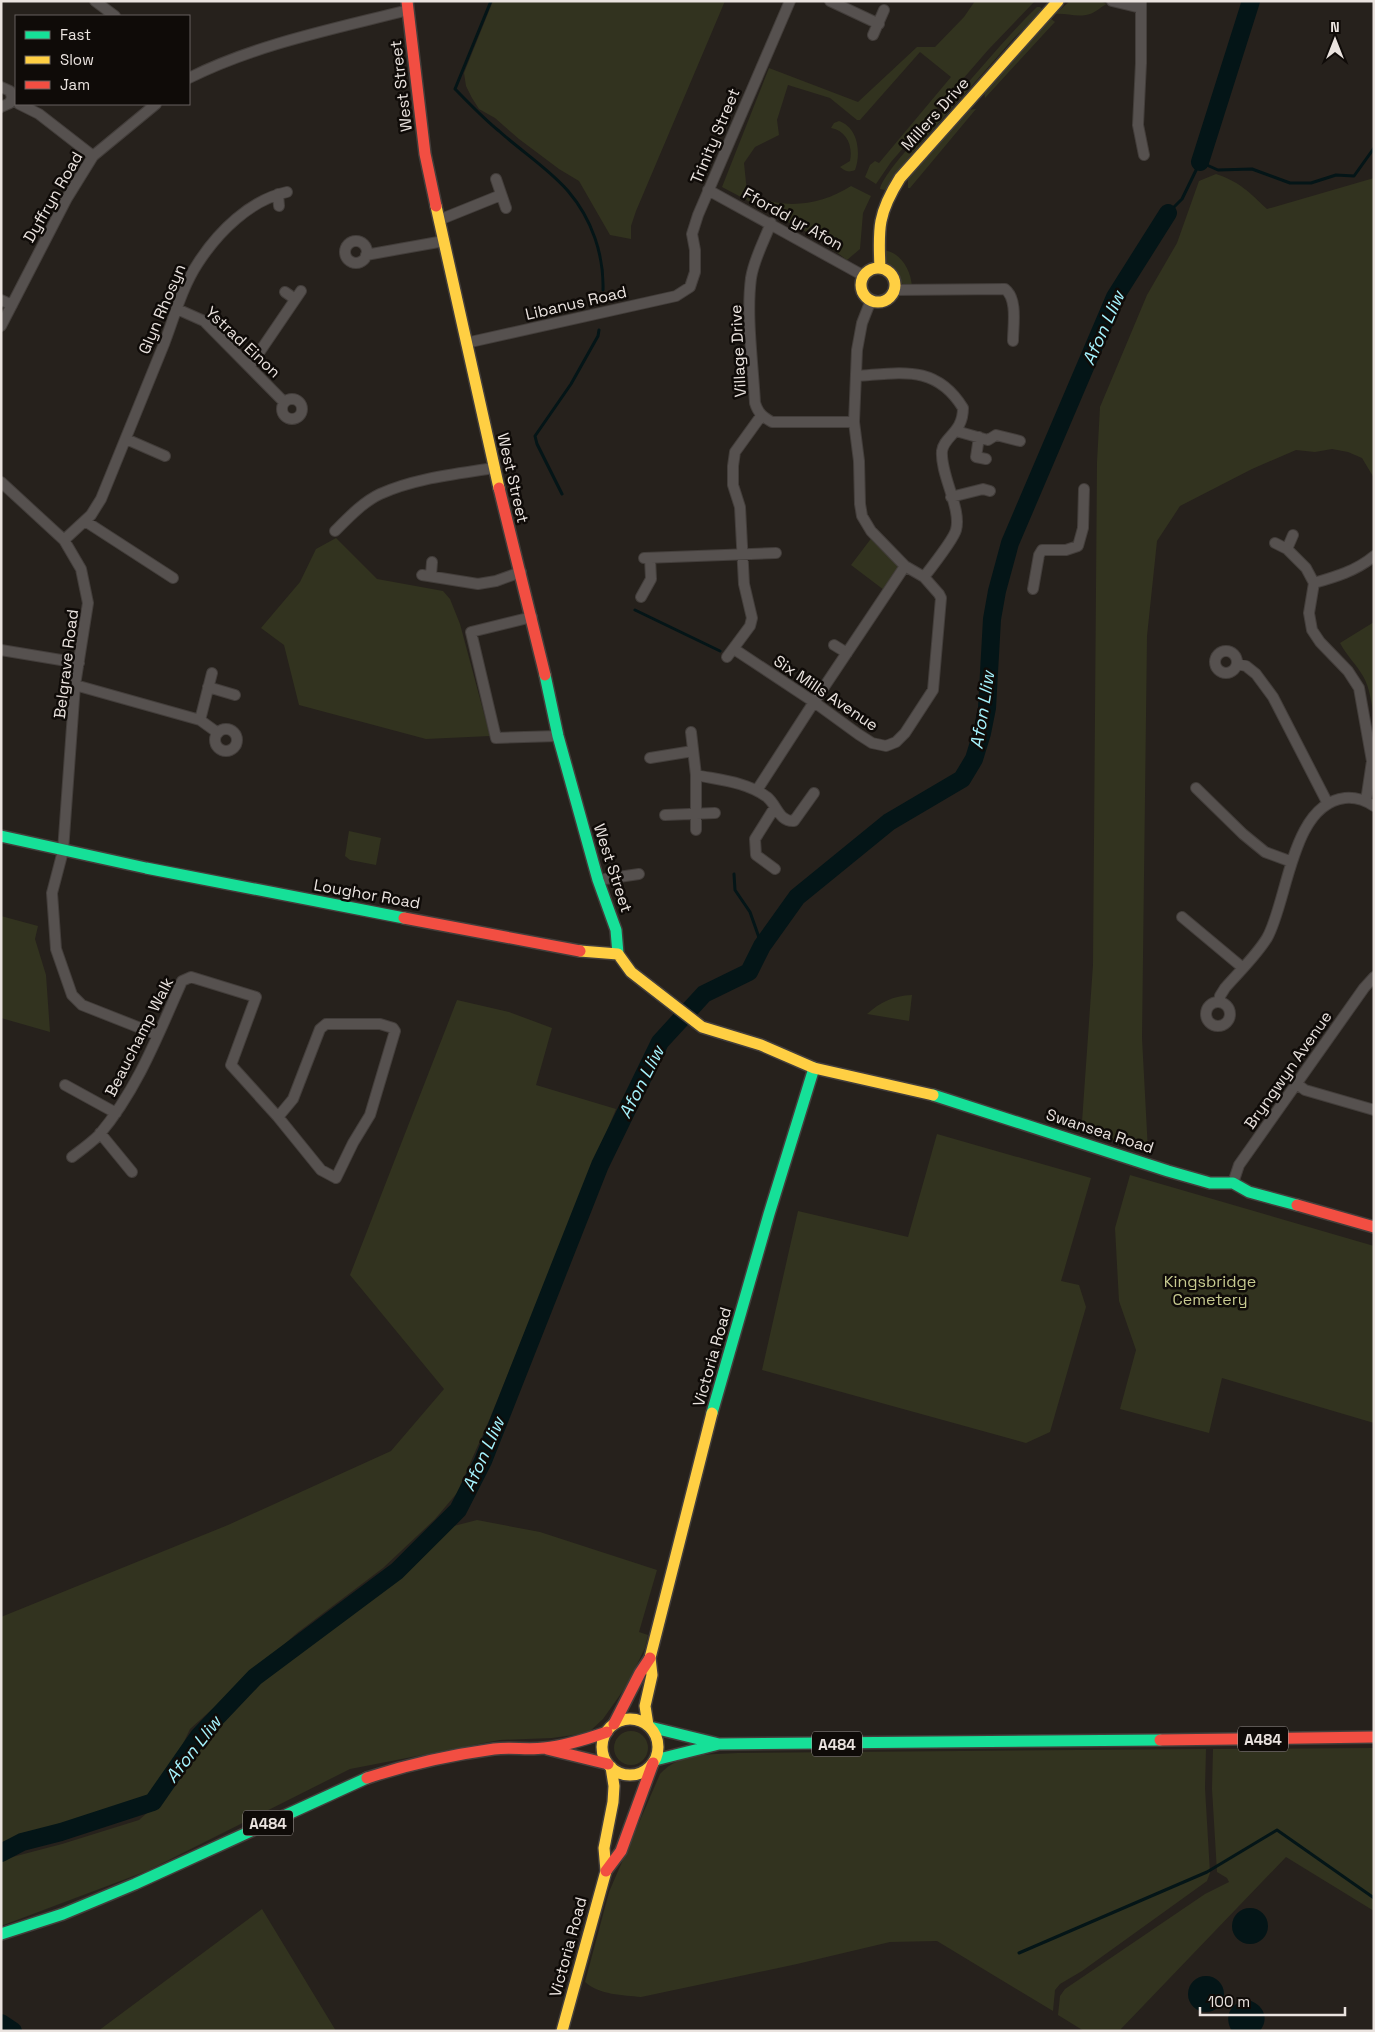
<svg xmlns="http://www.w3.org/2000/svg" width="1375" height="2032" font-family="'Space Grotesk',sans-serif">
<rect width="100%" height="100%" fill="#26211c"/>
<path fill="#32331f" d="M 493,1 L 725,1 L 636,211 L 631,226 L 631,239 L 610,235 L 579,181 L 559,169 L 519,139 L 495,118 L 479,109 L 472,98 L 466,86 L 464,73 Z
M 975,1 L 1035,1 L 988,50 L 891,162 L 876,184 L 865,177 L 870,165 L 875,161 L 879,163 L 951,77 L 920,52 L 860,120 L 857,120 L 830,98 L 788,85 L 777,120 L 779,135 L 755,147 L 744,163 L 747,192 C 780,211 820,206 851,186 L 871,196 L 863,213 L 860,249 L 847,260 L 816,237 L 722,187 L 769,68 L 858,102 L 917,47 L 935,47 L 964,17 Z
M 1070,1 L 1100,1 L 1107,4 C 1100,7 1095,14 1086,15 C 1075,17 1065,13 1055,14 Z
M 1037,7 L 1040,7 L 1042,9 L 1039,14 L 1013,39 L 909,157 L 885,190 L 880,189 C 884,171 934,120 950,103 C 979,71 1006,37 1037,7 Z
M 1050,18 L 1055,22 L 1053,24 L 985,98 L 984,92 Z
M 976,109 L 910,188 L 908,188 L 908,179 L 968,110 Z
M 839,121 C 859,128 861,154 855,170 C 848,173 845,171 840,167 L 850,161 C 853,146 847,131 831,128 L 834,123 Z
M 1216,174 C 1240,182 1249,192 1267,209 L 1374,178 L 1374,478 L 1362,458 L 1348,452 L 1332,449 L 1315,452 L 1296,450 L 1252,469 L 1180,506 L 1157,541 L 1147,636 L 1142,1038 L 1148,1151 L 1083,1131 L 1082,1122 L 1093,965 L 1097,462 L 1100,407 L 1147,295 L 1177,243 L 1199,181 Z
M 883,250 C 901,252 911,270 912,287 C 899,286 901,280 895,271 C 886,260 886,267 883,250 Z
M 873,536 L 901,565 L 884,590 L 851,565 Z
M 336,538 L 377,579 L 443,591 L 450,599 L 460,624 L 490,736 L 426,739 L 299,705 L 284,645 L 261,628 L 300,582 L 316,549 Z
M 1374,622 L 1374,719 C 1372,705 1370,688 1363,676 C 1356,664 1347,656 1340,643 Z
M 349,831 L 381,838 L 376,865 L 350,860 L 345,856 Z
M 1,916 L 38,926 L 35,939 L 46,975 L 50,1032 L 1,1018 Z
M 912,995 L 909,1021 L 867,1014 C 881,1002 892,996 912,995 Z
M 457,1000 L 509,1012 L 552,1028 L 536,1085 L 616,1109 L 490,1418 L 457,1493 L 435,1519 L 383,1568 L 297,1633 L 190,1729 L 166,1780 L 139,1804 L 1,1842 L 1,1617 L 228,1525 L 391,1451 L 444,1389 L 350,1275 Z
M 937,1134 L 1091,1178 L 1061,1281 L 1079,1285 L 1086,1307 L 1050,1432 L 1026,1443 L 762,1370 L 798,1211 L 908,1237 Z
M 1130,1175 L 1374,1246 L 1374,1423 L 1222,1378 L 1209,1433 L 1120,1409 L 1136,1350 L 1119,1301 L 1115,1228 Z
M 477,1520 L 540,1532 L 657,1570 L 639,1632 L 648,1635 L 645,1648 L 627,1685 L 603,1719 L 588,1733 L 552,1738 L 500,1740 L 350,1769 L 147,1871 L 1,1926 L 1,1860 L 62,1844 L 139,1820 L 162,1800 L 229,1711 L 283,1662 L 371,1597 L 450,1527 Z
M614 1748a17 17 0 1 1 34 0a17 17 0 1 1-34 0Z
M 1374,1748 L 1374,1911 L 1286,1857 L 1119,2031 L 1084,2031 L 1058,2015 L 1060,1996 L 1065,1989 L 1205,1894 L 1229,1882 L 1227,1878 L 1217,1872 L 1212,1789 L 1213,1749 Z
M 1206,1749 L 1205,1788 L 1210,1873 L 1207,1881 L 1082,1971 L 1060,1984 L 1055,1990 L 1053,2011 L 937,1941 L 890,1942 L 797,1964 L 641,1997 C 623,1995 599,1995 585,1982 L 609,1892 L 660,1774 C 680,1752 710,1755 738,1753 Z
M 262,1909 L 336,2031 L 98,2031 Z"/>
<path fill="#041517" d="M1232 1926a18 18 0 1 1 36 0a18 18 0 1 1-36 0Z
M1188 1994a18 18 0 1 1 36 0a18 18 0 1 1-36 0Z
M 1248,2000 C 1263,2004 1270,2018 1260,2031 L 1232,2031 C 1223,2016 1231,2002 1248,2000 Z"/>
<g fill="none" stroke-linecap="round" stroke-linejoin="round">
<path stroke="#041517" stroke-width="3" d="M 491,1 L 455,89 C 469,103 483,118 499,131 C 521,151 549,169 568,191 C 592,219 604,255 603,290
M 1168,213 L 1182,199 L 1200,162 L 1218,170 L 1252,169 L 1290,183 L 1311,183 L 1336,175 L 1354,176 L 1374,148
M 562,494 L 537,444 L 535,436 L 571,384 L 598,336 L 599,330
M 635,610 L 720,651
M 734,874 L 735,890 L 750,912 L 762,946
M 1019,1953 L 1207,1872 L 1277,1830 L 1374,1898"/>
<path stroke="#041517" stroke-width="18" d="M 1200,162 L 1251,1
M 1,1853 L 22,1842 L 61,1832 L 153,1802 L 199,1736 L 255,1677 L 397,1571 L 458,1510 L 483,1461 L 600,1165 L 660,1042 L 704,994 L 749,972 L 762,946 L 797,897 L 889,822 L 962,779 L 974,759 L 982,733 L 987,708 L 992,619 L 997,591 L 1010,543 L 1115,297 L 1168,213
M 1,2023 L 13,2031"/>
<g stroke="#433e3b" stroke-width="12">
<path id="street" d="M 95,1 L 115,16
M 830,1 L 879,24
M 1112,1 L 1141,8
M 1141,1 L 1141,63 L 1138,125 L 1144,155
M 873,35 L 884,10
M 189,78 C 257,44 334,29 408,10
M 1,87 L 10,91 L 12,97 L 10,103 L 1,107
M 19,104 L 39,114 L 93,156
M 496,179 L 506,208
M 708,190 L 864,276
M 278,194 L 279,206
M 439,220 L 501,195
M 771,223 C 764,241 754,259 751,278 C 746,316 753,364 755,403 C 758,413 763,417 772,422 L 854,422
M345 252a11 11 0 1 1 22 0a11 11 0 1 1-22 0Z
M 366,255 L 444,241
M 894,290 L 1005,289 C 1018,299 1013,326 1013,341
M 285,292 L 295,299
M 1,300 L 12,305
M 177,309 L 204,321 L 284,402
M 1,326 L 67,198 L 93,156 L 156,104
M 466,343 L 676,296 L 690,287 L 695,272 L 695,250 L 692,234 L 698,215 L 790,1
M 250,366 L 301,291
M 857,376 C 901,373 936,364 963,408 C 963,433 944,436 942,451 C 940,474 962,509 956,530 C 954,538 931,568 924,577
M282 409a10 10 0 1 1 20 0a10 10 0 1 1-20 0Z
M 956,431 L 988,440 L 996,435 L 1020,441
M 979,437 L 976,457 L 986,459
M 126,439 L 165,456
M 1,482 L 64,540 L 81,569 L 88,603 L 75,685 L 63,851 L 52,893 L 56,949 L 72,995 L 82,1005 L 158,1035
M 951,497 L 983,489 L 990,491
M 85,521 L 173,578
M 335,531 C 348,518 363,502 380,494 C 415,478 457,474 494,468
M 64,540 L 91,515 L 101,499 C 122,447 143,396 164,344 C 174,318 182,287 198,263 C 218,232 250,200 287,192
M 1275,543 L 1287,549 L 1306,568 L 1314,583 L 1309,613 L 1312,630 L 1320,642 L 1348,671 L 1359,688 L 1372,761 L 1366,801
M 1287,549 L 1293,535
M 644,558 L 776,553
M 422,575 L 478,584 L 496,581 L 521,572
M 431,575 L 432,562
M 1314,583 C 1335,577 1356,571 1374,556
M 1033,589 L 1039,555 L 1042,550 L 1066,550 L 1078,546 L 1083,528 L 1084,489
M 641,597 L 651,579 L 650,558
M 532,617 L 471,632 L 496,738 L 558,736
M 834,645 L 847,653
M 734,649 L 814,702 L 858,734 L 872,743 L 886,746 L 896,742 L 905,733 L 933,690 L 941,598 L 939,594 L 924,577 L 905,566 L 871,531 L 862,516 L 860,504 L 859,461 L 854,422 L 857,350 L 862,323 L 871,300
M 1,650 L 79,663
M1215 662a11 11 0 1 1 22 0a11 11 0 1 1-22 0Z
M 727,657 L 750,626 L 752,618 L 744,584 L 740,507 L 733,485 L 733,466 L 735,452 L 761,416
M 1237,664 L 1246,666 L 1256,674 L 1273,697 L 1328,804
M 75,685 L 200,720 L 218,733
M 208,687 L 235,695
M 200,720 L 212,673
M215 740a11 11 0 1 1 22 0a11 11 0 1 1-22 0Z
M 691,732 L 696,775 C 720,780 747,782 767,797 C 777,805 779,822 794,821 L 814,793
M 650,758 L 693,751
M 696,775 L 696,830
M 1196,788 L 1243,834 L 1265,852 L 1292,862
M 757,790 L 814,702 L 905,566
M 775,807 L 755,839 L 756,855 L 775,869
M 665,815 L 715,813
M 598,880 L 639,874
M 1182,917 L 1243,968
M 1220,1002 L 1220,996 L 1225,988 C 1239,972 1256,956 1267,938 C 1288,901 1291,804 1345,798 C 1355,797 1365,800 1374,806
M1206 1014a12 12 0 1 1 24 0a12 12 0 1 1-24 0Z
M 1297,1084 L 1305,1090 L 1374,1110
M 65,1085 L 116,1113
M 100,1133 L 132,1172
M 72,1157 C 81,1150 91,1143 99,1135 C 137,1090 158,1035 182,981 L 191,977 L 256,997 L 231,1065 L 278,1117 L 293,1099 L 320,1029 L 326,1024 L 380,1024 L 393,1028 L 395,1031 L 370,1115 L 353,1143 L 336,1178 L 321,1170 L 278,1117
M 1233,1183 L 1239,1165 L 1364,988 L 1374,977"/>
</g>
<g stroke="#433e3b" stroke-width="14">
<path id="fast" d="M 545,675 L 558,736 L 598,880 L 616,930 L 618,954
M 1,836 L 146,868 L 404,918
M 933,1095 L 1168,1171 L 1210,1183 L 1233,1183 L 1249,1192 L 1297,1205
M 712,1413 L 769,1214 L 814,1068
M 650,1727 L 719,1744 L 1160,1740
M 655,1760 L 719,1744
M 1,1934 L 63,1914 L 135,1884 L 367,1778"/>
</g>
<g stroke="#433e3b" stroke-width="14">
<path id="slow" d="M 436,206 L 499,488
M 880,268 C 878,228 878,213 900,178 L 1058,1
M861 285a17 17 0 1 1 34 0a17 17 0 1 1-34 0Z
M 580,951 L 618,954 L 631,972 L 702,1027 L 761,1045 L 814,1068 L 933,1095
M602 1747a28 28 0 1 1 56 0a28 28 0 1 1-56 0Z
M 648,1725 L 645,1706 L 652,1675 L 650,1658 L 712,1413
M 562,2031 L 606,1871 L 604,1848 L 613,1802 L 614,1786 L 611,1767"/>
</g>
<g stroke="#433e3b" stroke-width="14">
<path id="jam" d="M 407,1 L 425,154 L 436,206
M 499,488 L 545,675
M 404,918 L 580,951
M 1297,1205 L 1374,1227
M 614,1724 L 640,1673 L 650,1658
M 1160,1740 L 1374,1737
M 547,1749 L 608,1764
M 367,1778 C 409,1764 450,1755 494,1749 C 511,1747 528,1750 544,1748 C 565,1746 587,1739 607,1732
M 606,1871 L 621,1851 L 653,1763"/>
</g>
<use href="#street" stroke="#56514f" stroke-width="10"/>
<use href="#fast" stroke="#16e098" stroke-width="11"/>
<use href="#slow" stroke="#ffcf43" stroke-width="11"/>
<use href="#jam" stroke="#f24e42" stroke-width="11"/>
</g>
<g text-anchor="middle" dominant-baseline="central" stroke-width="5" stroke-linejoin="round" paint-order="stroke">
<g fill="#0f0b08" stroke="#a8a29e" stroke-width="1">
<rect x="1238" y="1726.5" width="50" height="25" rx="4"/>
<rect x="812" y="1731.5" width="50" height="25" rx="4"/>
<rect x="243" y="1810.5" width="50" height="25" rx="4"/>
</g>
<g font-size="15" font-weight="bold" fill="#eae3df">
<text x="1263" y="1739">A484</text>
<text x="837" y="1744">A484</text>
<text x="268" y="1823">A484</text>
</g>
<g font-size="16" fill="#eae3df" stroke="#0f0b08">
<text transform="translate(401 86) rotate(-97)">West Street</text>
<text transform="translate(935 114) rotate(-48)">Millers Drive</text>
<text transform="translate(715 136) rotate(-67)">Trinity Street</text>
<text transform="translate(53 197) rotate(-60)">Dyffryn Road</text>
<text transform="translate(793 219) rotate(29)">Ffordd yr Afon</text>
<text transform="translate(576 303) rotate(-13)">Libanus Road</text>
<text transform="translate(162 309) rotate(-67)">Glyn Rhosyn</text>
<text transform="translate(243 342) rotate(43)">Ystrad Einon</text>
<text transform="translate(738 351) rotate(-93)">Village Drive</text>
<text transform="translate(513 478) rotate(77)">West Street</text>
<text transform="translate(66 664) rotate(-83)">Belgrave Road</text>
<text transform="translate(826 693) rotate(34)">Six Mills Avenue</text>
<text transform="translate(613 868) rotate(72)">West Street</text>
<text transform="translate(367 894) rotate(10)">Loughor Road</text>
<text transform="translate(139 1037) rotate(-63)">Beauchamp Walk</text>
<text transform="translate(1288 1070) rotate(-55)">Bryngwyn Avenue</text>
<text transform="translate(1100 1131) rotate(18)">Swansea Road</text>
<text transform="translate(712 1357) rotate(-74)">Victoria Road</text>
<text transform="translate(568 1947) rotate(-75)">Victoria Road</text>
</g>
<g font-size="16" fill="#c7ca90" stroke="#0f0b08">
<text x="1210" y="1281">Kingsbridge<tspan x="1210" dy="18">Cemetery</tspan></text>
</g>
<g font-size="18" font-style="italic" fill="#a5f3fe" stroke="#0f0b08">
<text transform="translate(1103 328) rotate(-66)">Afon Lliw</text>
<text transform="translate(982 710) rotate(-81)">Afon Lliw</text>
<text transform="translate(641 1082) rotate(-63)">Afon Lliw</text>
<text transform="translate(483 1454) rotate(-66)">Afon Lliw</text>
<text transform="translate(193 1749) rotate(-52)">Afon Lliw</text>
</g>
</g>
<rect width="1375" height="2032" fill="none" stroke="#eae3df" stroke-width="5"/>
<rect x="15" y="15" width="175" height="90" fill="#0f0b08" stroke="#67615e"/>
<rect x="25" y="31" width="25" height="8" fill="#16e098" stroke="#67615e"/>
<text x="60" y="40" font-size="15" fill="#eae3df">Fast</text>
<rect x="25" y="56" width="25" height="8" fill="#ffcf43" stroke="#67615e"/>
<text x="60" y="65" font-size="15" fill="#eae3df">Slow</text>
<rect x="25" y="81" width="25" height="8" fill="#f24e42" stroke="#67615e"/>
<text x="60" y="90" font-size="15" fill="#eae3df">Jam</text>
<g transform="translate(1335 40)" stroke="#0f0b08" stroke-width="4" paint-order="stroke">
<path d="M0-4L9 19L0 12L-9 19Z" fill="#eae3df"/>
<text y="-8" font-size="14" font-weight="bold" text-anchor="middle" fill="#eae3df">N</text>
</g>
<path d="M1200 2007v8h145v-8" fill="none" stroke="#eae3df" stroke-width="2.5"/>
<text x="1208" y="2007" font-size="15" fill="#eae3df" stroke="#0f0b08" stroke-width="4" paint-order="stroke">100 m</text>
</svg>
